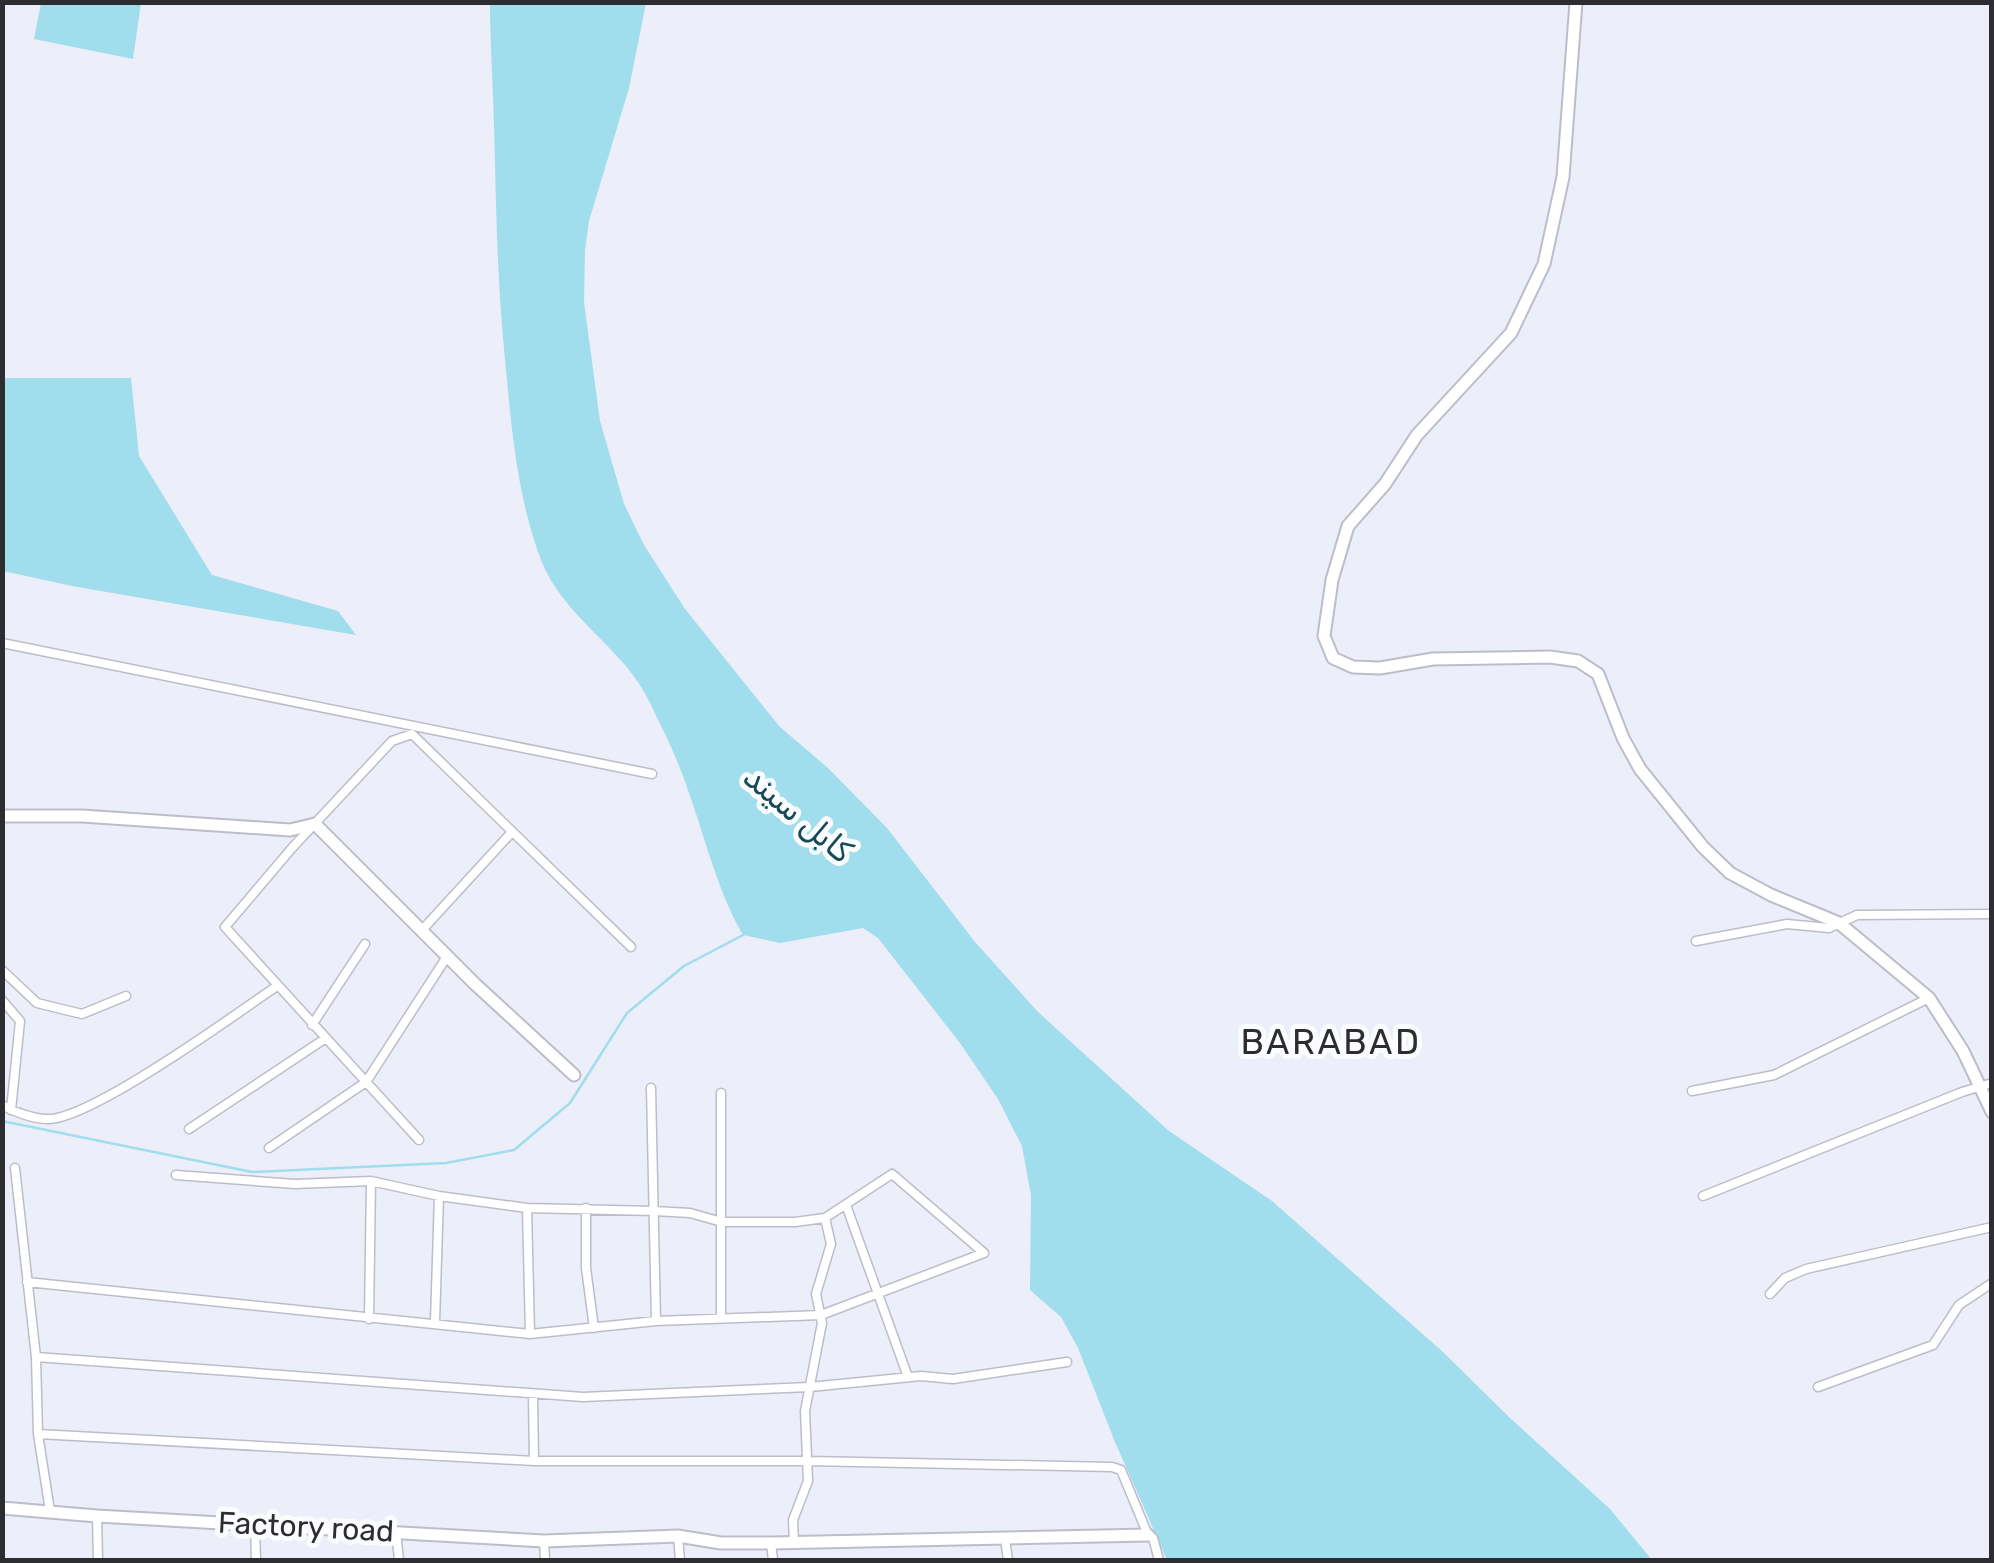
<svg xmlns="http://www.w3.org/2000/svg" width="1994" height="1563" font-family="Rubik,Cairo,sans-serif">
<rect width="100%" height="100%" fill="#eceef9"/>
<path fill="#a0dded" d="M 41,3 L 141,3 L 133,59 L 34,39 Z
M 490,3 L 646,3 L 629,88 L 589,221 L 585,250 L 584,302 L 600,421 L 624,504 L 644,545 L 685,609 L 780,727 L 828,768 L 887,828 L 975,942 L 1038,1012 L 1169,1131 L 1272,1201 L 1443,1352 L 1510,1418 L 1610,1509 L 1652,1560 L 1167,1560 L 1115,1442 L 1078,1348 L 1061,1317 L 1030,1290 L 1031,1195 L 1022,1146 L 998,1099 L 960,1043 L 878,938 L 863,928 L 780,943 L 743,935 C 715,886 704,832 684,779 C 675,753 662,728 650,703 C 624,647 564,619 541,560 C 517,497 511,425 505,359 C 497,280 496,202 494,124 C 493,83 490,43 490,3 Z
M 3,378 L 131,378 L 139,456 L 212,575 L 338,611 L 356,635 L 72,586 L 3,571 Z"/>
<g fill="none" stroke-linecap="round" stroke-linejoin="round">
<path stroke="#a0dded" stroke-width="2.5" d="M 2,1121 L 252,1172 L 446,1163 L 514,1150 L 570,1103 L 627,1013 L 684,966 L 743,935"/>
<g stroke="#bcbdc8" stroke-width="11">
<path id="street" d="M 2,643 L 652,774
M 423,929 L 512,832
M 1696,941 L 1787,924 L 1829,928 L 1857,915 L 1992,914
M 2,970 L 37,1003 L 82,1014 L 126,996
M 2,1000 L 20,1021 L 11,1110
M 312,1025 L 365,944
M 651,1088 L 656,1321
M 1692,1091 L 1774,1075 L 1929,998
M 2,1105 C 14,1112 34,1119 47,1119 C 89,1121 236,1014 277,986
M 189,1129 L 326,1038
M 419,1140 L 225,927 L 292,848 L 392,741 L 412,734 L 631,947
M 269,1148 L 366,1082 L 448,955
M 15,1168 L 36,1357 L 38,1434 L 50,1511
M 1703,1196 L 1962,1092 L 1992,1083
M 846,1205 L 908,1377
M 527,1208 L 530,1334
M 586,1208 L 586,1268 L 594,1328
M 27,1282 L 530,1334 L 656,1321 L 821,1315 L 984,1253 L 892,1174 L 825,1218 L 795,1222 L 722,1222 L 690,1213 L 654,1211 L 527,1208 L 439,1196 L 371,1181 L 295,1184 L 176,1175
M 1770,1294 L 1785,1278 L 1806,1269 L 1992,1227
M 721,1317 L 721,1093
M 369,1319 L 371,1181
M 435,1322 L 439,1196
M 36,1357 L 583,1397 L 810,1387 L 921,1376 L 953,1379 L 1067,1362
M 1818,1387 L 1933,1345 L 1959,1305 L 1992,1283
M 533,1396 L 534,1461
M 38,1434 L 534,1461 L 808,1461 L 1112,1467 L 1121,1470 L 1148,1535 L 1153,1538 L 1159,1560
M 97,1516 L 98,1560
M 255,1524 L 256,1560
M 396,1532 L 399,1560
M 678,1536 L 680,1560
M 1005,1539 L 1008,1560
M 544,1541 L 545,1560
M 771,1543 L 773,1560
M 794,1543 L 793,1520 L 808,1481 L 805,1411 L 822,1323 L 816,1294 L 831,1244 L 825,1218"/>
</g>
<g stroke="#bcbdc8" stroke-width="15">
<path id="secondary" d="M 1576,2 L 1563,177 L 1544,264 L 1511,333 L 1417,435 L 1385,484 L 1348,526 L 1332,580 L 1324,636 L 1333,658 L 1353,667 L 1380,668 L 1433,659 L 1550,657 L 1578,661 L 1598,674 L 1623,738 L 1640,769 L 1703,847 L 1730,873 L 1771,895 L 1839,923 L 1929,998 L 1963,1051 L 1992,1112
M 2,816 L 82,816 L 290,830 L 315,824 L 475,984 L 574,1075
M 2,1508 L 97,1516 L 544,1541 L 678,1536 L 721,1543 L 771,1543 L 1148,1535"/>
</g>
<use href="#street" stroke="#fff" stroke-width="8"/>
<use href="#secondary" stroke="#fff" stroke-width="11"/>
</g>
<g text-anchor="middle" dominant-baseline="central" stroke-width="10" stroke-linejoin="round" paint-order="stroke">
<g font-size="30" fill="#2d2d31" stroke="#fbfcfe">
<text transform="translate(306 1527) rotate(3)">Factory road</text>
</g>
<g font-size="32" font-style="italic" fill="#164a56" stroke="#fbfcfe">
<text transform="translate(798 814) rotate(40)">کابل سيند</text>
</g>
<g font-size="35" letter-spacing="2.5" fill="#2d2d31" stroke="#fbfcfe">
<text x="1331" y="1042">BARABAD</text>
</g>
</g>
<rect width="1994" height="1563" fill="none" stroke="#2d2d31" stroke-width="10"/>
</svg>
